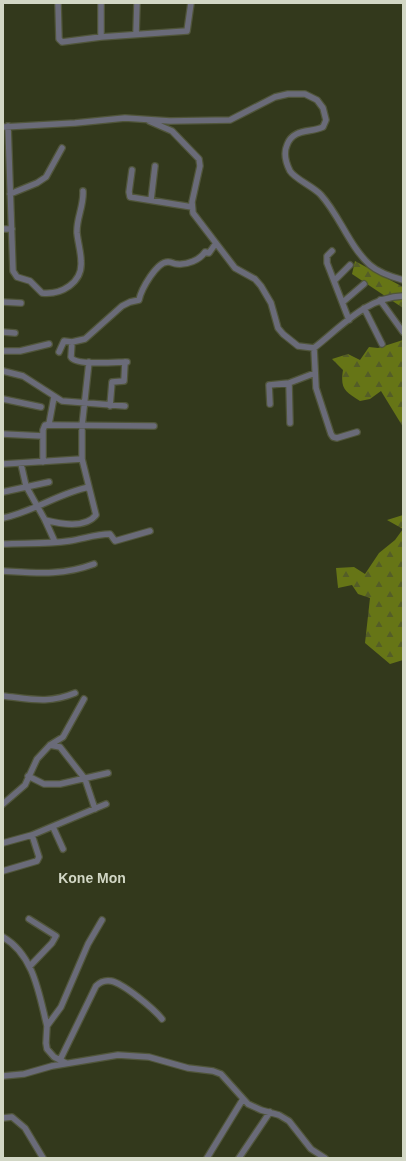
<svg xmlns="http://www.w3.org/2000/svg" width="406" height="1161" font-family="Arial,sans-serif">
<defs>
<pattern id="forest-firs" width="22" height="20" patternUnits="userSpaceOnUse"><rect width="22" height="20" fill="#667516"/><path d="M5 1l3.5 6h-7zM16 11l3.5 6h-7z" fill="#545d27"/></pattern>
</defs>
<rect width="100%" height="100%" fill="#33391c"/>
<path fill="url(#forest-firs)" d="M 355,261 L 403,287 L 403,308 L 352,274 Z
M 403,340 L 403,427 L 381,391 L 370,399 L 360,401 C 345,391 340,389 343,370 L 332,359 L 348,354 L 360,360 L 369,347 L 378,348 Z
M 403,515 L 403,660 L 390,664 L 365,643 L 370,598 L 358,594 L 352,585 L 338,588 L 336,568 L 354,567 L 365,574 L 379,553 L 395,540 L 403,529 L 387,520 Z"/>
<g fill="none" stroke-linecap="round" stroke-linejoin="round">
<g stroke="#50553a" stroke-width="8">
<path id="minor" d="M 58,3 L 59,39 L 62,42 L 101,37 L 187,31 L 191,3
M 136,34 L 137,3
M 101,37 L 101,3
M 149,121 L 172,131 L 199,159 L 200,166 L 192,202 L 193,213 L 235,268 L 255,279 L 261,286 L 271,303 L 278,328 L 283,334 L 298,346 L 314,348 C 341,327 367,297 403,296
M 8,126 L 13,271 L 17,277 L 30,281 L 42,293 C 61,295 83,283 81,261 C 81,252 78,243 77,233 C 76,219 84,206 83,191
M 3,127 L 75,123 L 125,118 L 170,121 L 230,120 L 275,97 L 288,94 L 305,94 L 317,100 L 323,108 L 326,120 L 323,127 C 311,133 293,128 287,145 C 283,154 286,163 290,171 C 295,179 314,187 321,195 C 340,216 349,246 370,265 C 379,273 392,277 403,280
M 132,170 L 129,192 L 130,197 L 192,207
M 10,194 L 37,183 L 46,177 L 62,148
M 151,200 L 155,166
M 3,229 L 12,229
M 332,251 L 327,256 L 327,263 L 349,320
M 335,280 L 350,265
M 380,300 L 403,332
M 3,302 L 21,303
M 343,302 L 364,284
M 364,308 L 382,344
M 3,332 L 15,333
M 72,342 L 71,357 C 75,366 117,362 127,362
M 314,348 L 316,388 L 331,434 L 333,437 L 337,438 L 357,432
M 3,351 L 20,351 L 49,344
M 59,352 L 64,341 L 72,342 L 85,339 L 122,306 L 130,302 L 139,300 C 141,290 157,260 169,262 C 171,262 174,264 177,264 C 187,265 200,260 205,252 L 209,253 L 216,243
M 3,371 L 23,376 L 62,401 L 125,406
M 289,383 L 290,423
M 3,399 L 41,407
M 270,404 L 269,385 L 289,383 L 315,373
M 110,406 L 112,382 L 124,381 L 125,362
M 49,424 L 54,397
M 3,434 L 43,436
M 43,462 L 43,430 L 45,425 L 154,426
M 3,464 L 82,459
M 21,464 L 26,486 L 45,520 L 55,542
M 3,492 L 49,482
M 3,518 C 33,512 59,493 89,487
M 45,520 C 60,524 85,529 96,515 L 82,459 L 82,426 L 89,362
M 3,544 C 25,543 47,544 69,541 C 83,539 96,534 110,534 L 115,541 L 150,531
M 3,571 C 36,573 62,576 94,564
M 3,696 C 31,699 48,704 75,693
M 50,745 L 60,747 L 85,779 L 95,809
M 28,776 L 44,784 L 60,784 L 108,773
M 3,804 L 25,785 L 37,759 L 50,745 L 63,737 L 84,699
M 53,827 L 63,849
M 3,843 L 32,835 L 106,804
M 3,871 L 37,861 L 39,857 L 32,835
M 29,919 L 56,936 L 52,943 L 30,966
M 3,937 C 34,955 39,994 47,1026
M 60,1060 L 96,986 C 100,982 105,980 111,981 C 123,983 154,1009 162,1019
M 66,1063 L 54,1057 L 47,1049 L 46,1043 L 47,1026 L 61,1007 L 88,944 L 102,920
M 3,1076 L 24,1074 L 52,1066 L 118,1055 L 149,1057 L 188,1068 L 213,1071 L 221,1074 L 248,1104 L 261,1110 L 279,1115 L 289,1121 L 311,1149 L 325,1158
M 3,1118 L 12,1117 L 25,1128 L 43,1158
M 207,1158 L 243,1099
M 239,1158 L 270,1112"/>
</g>
<use href="#minor" stroke="#6a6b79" stroke-width="5.5"/>
</g>
<g text-anchor="middle" dominant-baseline="central" stroke-width="3" stroke-linejoin="round" paint-order="stroke">
<g font-size="14" font-weight="bold" fill="#d2d7c5" stroke="#33391c">
<text x="92" y="878">Kone Mon</text>
</g>
</g>
<rect width="406" height="1161" fill="none" stroke="#d2d7c5" stroke-width="8"/>
</svg>
